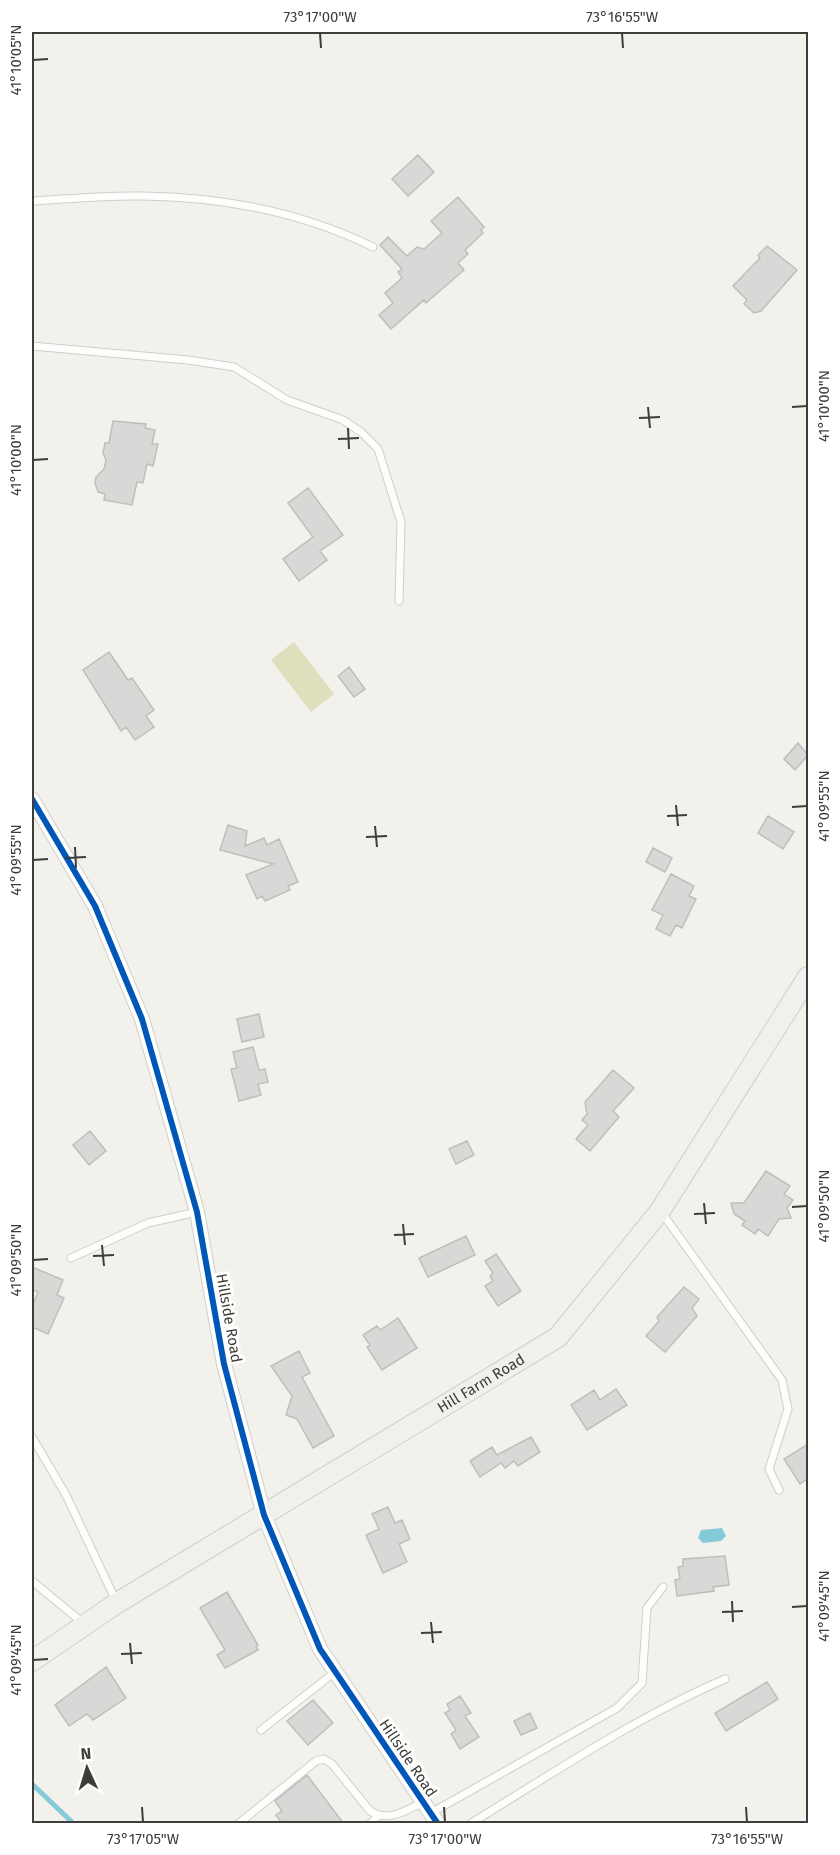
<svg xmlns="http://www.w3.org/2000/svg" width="840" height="1855" font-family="'Fira Sans',sans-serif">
<rect width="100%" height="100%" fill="#f3f1ec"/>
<path fill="#dddfbd" d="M 294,642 L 334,694 L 311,712 L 271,660 Z"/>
<path fill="#84cad8" d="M 722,1528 L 726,1536 L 721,1541 L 703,1543 L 698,1538 L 701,1530 Z"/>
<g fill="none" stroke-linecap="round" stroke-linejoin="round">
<path stroke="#84cad8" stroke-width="5" d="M 32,1784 L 74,1824"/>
</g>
<path fill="#d9d8d6" stroke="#c0bebc" stroke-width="1.5" d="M 418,155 L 434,172 L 408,196 L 392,179 Z
M 458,197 L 484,227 L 481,230 L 483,233 L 465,250 L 468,254 L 458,263 L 464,270 L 426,303 L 424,300 L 391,329 L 379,315 L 393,303 L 385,293 L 402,278 L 398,272 L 402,269 L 380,245 L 388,237 L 407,256 L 417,247 L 424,249 L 442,233 L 431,221 Z
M 767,246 L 797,270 L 761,311 L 754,313 L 744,304 L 747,300 L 733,286 L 760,258 L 758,255 Z
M 113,421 L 146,424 L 145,428 L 155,430 L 152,444 L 158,444 L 153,466 L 147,464 L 143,483 L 137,482 L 132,505 L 104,500 L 105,494 L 98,492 L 95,483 L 96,477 L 104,469 L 106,460 L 103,453 L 105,443 L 109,443 Z
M 308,488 L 343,535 L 320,551 L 327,560 L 299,581 L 283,559 L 313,537 L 288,503 Z
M 109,652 L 128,680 L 132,678 L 154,710 L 146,716 L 154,727 L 135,740 L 126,727 L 121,731 L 83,670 Z
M 349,667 L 365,689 L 354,697 L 338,676 Z
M 798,743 L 808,755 L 795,770 L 784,759 Z
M 768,816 L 794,832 L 783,849 L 758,833 Z
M 228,825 L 247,831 L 245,846 L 264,838 L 267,845 L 279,839 L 298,882 L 288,886 L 290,890 L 265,901 L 262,896 L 257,899 L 246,875 L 273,864 L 220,850 Z
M 653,848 L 672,858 L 665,872 L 646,862 Z
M 671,874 L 694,886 L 689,896 L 696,899 L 682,928 L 676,925 L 670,936 L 656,929 L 663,915 L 652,910 Z
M 259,1014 L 264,1037 L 242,1042 L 237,1019 Z
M 253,1047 L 259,1070 L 265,1069 L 268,1082 L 258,1084 L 261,1095 L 239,1101 L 231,1069 L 237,1068 L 233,1052 Z
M 613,1070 L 634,1088 L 613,1111 L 619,1117 L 590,1151 L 576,1139 L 588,1125 L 582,1120 L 587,1114 L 585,1102 Z
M 90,1131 L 106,1151 L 89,1165 L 73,1145 Z
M 467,1141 L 474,1155 L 456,1164 L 449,1149 Z
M 766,1171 L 790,1186 L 784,1194 L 793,1200 L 787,1208 L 791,1218 L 779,1219 L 768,1236 L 758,1229 L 755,1234 L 742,1225 L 745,1221 L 734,1214 L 731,1203 L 744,1203 Z
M 466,1236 L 475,1255 L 428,1277 L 419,1258 Z
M 496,1254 L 521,1291 L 498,1306 L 485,1286 L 493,1281 L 490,1276 L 493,1273 L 485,1261 Z
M 32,1267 L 63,1280 L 57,1295 L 64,1298 L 48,1334 L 32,1327 L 32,1308 L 38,1292 L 32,1289 Z
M 684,1287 L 699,1299 L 692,1308 L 697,1316 L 665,1352 L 646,1336 L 659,1321 L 657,1317 Z
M 398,1318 L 417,1348 L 382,1370 L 367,1347 L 370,1345 L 363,1335 L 377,1326 L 380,1330 Z
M 299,1351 L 310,1373 L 302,1377 L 334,1436 L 313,1448 L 297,1419 L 286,1415 L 292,1396 L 271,1366 Z
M 616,1389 L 627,1405 L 587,1430 L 571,1405 L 594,1390 L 600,1400 Z
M 531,1437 L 540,1452 L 518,1466 L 514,1461 L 505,1468 L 501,1463 L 480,1477 L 470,1461 L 492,1447 L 497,1455 Z
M 808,1444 L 808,1478 L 800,1484 L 784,1459 Z
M 388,1507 L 395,1523 L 402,1520 L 410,1539 L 399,1544 L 407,1562 L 383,1573 L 366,1535 L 379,1529 L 372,1514 Z
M 725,1556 L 729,1585 L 713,1587 L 714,1591 L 677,1596 L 675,1580 L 680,1579 L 678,1567 L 683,1566 L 683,1559 Z
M 227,1592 L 258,1645 L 256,1646 L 258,1650 L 225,1668 L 217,1655 L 225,1650 L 200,1608 Z
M 106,1667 L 126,1698 L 93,1720 L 87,1714 L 69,1726 L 55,1705 Z
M 767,1682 L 778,1699 L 726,1731 L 715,1713 Z
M 460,1696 L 471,1713 L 465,1716 L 479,1737 L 460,1749 L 451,1734 L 456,1730 L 445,1713 L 450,1710 L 447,1704 Z
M 313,1700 L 333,1723 L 308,1745 L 287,1721 Z
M 530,1713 L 537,1728 L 521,1735 L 514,1721 Z
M 307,1775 L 344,1824 L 282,1824 L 276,1815 L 282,1811 L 275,1801 Z"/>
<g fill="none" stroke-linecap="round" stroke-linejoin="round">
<g stroke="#d0cecb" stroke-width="9">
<path id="lane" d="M 32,201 C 68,199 105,195 142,196 C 221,197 302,212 373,247
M 32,346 L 188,360 L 234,367 L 287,400 L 343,420 L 361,432 L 378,449 L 401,522 L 399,601
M 662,1213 L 782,1380 L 788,1409 L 769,1469 L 779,1490
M 71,1258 L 148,1223 L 197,1212
M 32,1437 L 66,1495 L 116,1601
M 32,1581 L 83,1623
M 261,1730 L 335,1672
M 431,1813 L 617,1708 L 642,1683 L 647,1608 L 663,1587
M 238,1824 L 316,1761 L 324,1759 L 332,1764 L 370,1811 C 388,1823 406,1810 424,1802
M 370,1824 L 378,1816
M 470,1824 C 553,1773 635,1718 725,1679"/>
</g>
<g stroke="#d0cecb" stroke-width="16">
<path id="street" d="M 32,799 L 95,906 L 142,1019 L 197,1212 L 224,1364 L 264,1515 L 320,1649 L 438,1824"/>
</g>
<g stroke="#d0cecb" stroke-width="22">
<g id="secondary">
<path id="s1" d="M 32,1661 L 117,1603 L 558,1337 L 660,1211 L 808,977"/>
</g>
</g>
<use href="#lane" stroke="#fdfdfc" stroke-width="7"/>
<use href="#street" stroke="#fdfdfc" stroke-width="14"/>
<use href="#secondary" stroke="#f1f0ec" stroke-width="20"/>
<g stroke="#fff" stroke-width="10">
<path id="cycleway" d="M 32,799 L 95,906 L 142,1019 L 197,1212 L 224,1364 L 264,1515 L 320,1649 L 438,1824"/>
</g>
<use href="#cycleway" stroke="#0057b8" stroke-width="6"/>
</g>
<path fill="none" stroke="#3e3d39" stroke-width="2" d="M 320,33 L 321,48M 622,33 L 623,48M 33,60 L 48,59M 648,407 L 650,428M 792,407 L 807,406M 639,418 L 660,417M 348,428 L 349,449M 338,439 L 359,438M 33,460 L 48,459M 676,805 L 678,826M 792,807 L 807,806M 667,816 L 687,815M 375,826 L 377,847M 366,837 L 387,836M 75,847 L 76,868M 65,858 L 86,857M 33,860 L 48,859M 704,1203 L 706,1224M 792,1207 L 807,1206M 694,1214 L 715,1213M 403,1224 L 405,1245M 394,1235 L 414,1234M 102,1245 L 104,1266M 93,1256 L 114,1255M 33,1260 L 48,1259M 732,1601 L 733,1622M 792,1607 L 807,1606M 722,1612 L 743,1611M 431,1622 L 433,1643M 421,1633 L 442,1632M 130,1643 L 132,1664M 121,1654 L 142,1653M 33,1660 L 48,1659M 142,1807 L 143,1822M 444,1807 L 445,1822M 746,1807 L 747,1822"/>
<g text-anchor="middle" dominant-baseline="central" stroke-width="6" stroke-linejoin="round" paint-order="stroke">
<g font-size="15" fill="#3e3d39" stroke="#fff">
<text transform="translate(229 1318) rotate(80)">Hillside Road</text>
<text stroke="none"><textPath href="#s1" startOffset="528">Hill Farm Road</textPath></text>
<text transform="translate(408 1758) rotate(56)">Hillside Road</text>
</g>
</g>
<rect width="840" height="1855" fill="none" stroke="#ffffff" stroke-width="66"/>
<g transform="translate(87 1768) rotate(356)" stroke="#ffffff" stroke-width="4.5" paint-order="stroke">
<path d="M0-4.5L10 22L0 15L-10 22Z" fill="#3e3d39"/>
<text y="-9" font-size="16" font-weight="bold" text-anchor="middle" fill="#3e3d39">N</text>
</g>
<rect x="33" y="33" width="774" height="1789" fill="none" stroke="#3e3d39" stroke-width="2"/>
<g font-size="15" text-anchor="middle" fill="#3e3d39">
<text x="320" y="22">73°17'00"W</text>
<text x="622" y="22">73°16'55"W</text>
<text transform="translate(16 60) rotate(-90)" y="5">41°10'05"N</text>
<text transform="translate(824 406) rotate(-90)" y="5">41°10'00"N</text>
<text transform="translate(16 460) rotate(-90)" y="5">41°10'00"N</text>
<text transform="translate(824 806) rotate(-90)" y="5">41°09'55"N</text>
<text transform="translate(16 860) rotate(-90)" y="5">41°09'55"N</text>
<text transform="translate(824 1206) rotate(-90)" y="5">41°09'50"N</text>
<text transform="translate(16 1260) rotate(-90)" y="5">41°09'50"N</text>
<text transform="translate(824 1606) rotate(-90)" y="5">41°09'45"N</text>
<text transform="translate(16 1660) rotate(-90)" y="5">41°09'45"N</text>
<text x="143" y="1844">73°17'05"W</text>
<text x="445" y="1844">73°17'00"W</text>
<text x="747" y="1844">73°16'55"W</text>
</g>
</svg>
